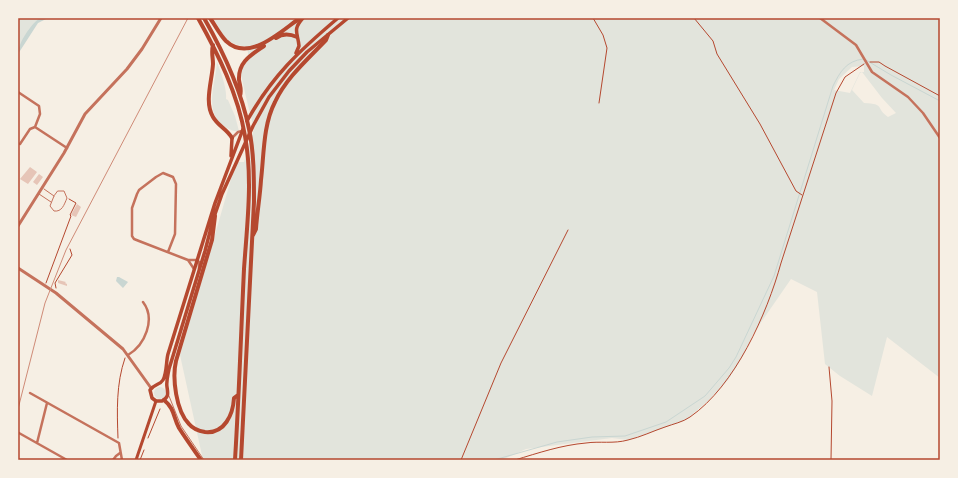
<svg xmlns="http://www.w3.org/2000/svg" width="958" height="478" font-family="Rubik,sans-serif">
<rect width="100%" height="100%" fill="#f6efe4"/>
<path fill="#e2e4dc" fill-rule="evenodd" d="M 18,18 L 40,18 L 31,28 L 18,48 Z
M 213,18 L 940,18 L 940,378 L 887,337 L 872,396 L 840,376 L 825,364 L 817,292 L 791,279 L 753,334 L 743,356 L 728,380 L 709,400 L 686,420 L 629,440 L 612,438 L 526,449 L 502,460 L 203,460 L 180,355 L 236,162 L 244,162 L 254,129 L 245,93 L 241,74 L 242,69 L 249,59 L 247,47 C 225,44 224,35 213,18 ZM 864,66 L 864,72 L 860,72 L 850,93 L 834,90 L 839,79 L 852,67 ZM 862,72 L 882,98 L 896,113 L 888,117 C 875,108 886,104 864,103 L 852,90 L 860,73 Z
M 217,62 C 221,73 227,88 226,99 L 228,100 L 235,116 L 239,131 C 234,132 228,129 224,126 C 203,112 216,82 217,62 Z
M154 393a6 6 0 1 1 12 0a6 6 0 1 1-12 0Z"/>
<path fill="#c9d6d2" d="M 40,18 L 48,18 L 38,23 L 18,54 C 18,43 31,24 40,18 Z
M 119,277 L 128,282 L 123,288 L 116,281 L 117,277 Z"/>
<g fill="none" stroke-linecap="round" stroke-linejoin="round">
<path stroke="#c9d6d2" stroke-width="1" d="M 866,60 L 891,75 L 940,101
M 494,460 L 557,442 L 592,437 L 625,436 L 666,422 L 705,396 L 729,368 L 736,357 L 774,276 L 833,86 C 840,72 846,61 863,59"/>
</g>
<path fill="#e6c5b7" d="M 30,167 L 37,172 L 28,184 L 20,179 Z
M 39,174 L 43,177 L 37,185 L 33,182 Z
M 77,204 L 81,207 L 76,217 L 71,215 Z
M 58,280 L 66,282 L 65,283 L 67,284 L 67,286 L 58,283 Z"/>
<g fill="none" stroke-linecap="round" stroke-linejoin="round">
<path stroke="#b5482f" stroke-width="1" d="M 593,18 L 603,35 L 607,48 L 599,103
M 694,18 L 713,41 L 717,54 L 760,124 L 796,191 L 802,195
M 870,62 L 879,62 L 885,66 L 940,96
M 46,283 L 71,216 L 70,215 L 76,203 L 69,199
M 56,288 L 55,283 L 72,255 L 70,249
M 829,367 L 832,401 L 831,460
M 118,438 C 117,411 116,384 125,358
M 148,438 L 160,409
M 140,460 L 144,450
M 461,460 L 501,363 L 568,230
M 515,460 C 538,453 562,445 586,443 C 599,441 614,444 628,440 C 641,437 653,431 665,427 C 673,424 683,422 690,417 C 735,386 767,314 781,263 L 836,93 L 845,77 L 864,64"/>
<path stroke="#c5725c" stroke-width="1" d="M 44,189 L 54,196
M 58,191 L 64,191 L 67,198 C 64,205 62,212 54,211 L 50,206 L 54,196 Z
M 39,194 L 51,202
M 169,396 L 181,426 L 204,460"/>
<path stroke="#c5725c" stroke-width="2.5" d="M 820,18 L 856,45 L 872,72 L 908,97 L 923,113 L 940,138
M 18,92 L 39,106 L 40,114 L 35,127
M 232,138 L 238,132 L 242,131
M 20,144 L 30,129 L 35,127 L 67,148
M 168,252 L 175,234 L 176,184 L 173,177 L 163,173 L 156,177 L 139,190 L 137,194 L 132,208 L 132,236 L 134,239 L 139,241 L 188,260 L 197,260 L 199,262 L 199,269
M 188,260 L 194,269
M 128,355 C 145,345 156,319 143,302
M 30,393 L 119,443 L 122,460
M 19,433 L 67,460
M 37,443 L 47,403
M 113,460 L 116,456 L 120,453"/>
<path stroke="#c5725c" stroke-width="3" d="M 18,226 L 64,153 L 85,114 L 127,69 L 142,49 L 161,18
M 18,268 L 56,293 L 123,349 L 151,388"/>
<path stroke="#b5482f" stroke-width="3" d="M 136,460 L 156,401"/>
<path stroke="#b5482f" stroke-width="3.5" d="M 296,53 L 299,46 C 298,33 292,30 303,18
M 247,121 C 272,76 299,51 338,18
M 243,129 L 215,203 L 168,354 C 166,361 167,373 163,380 C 160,385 154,384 150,390 L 152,398 L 156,401 L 162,401 C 169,397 168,394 167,387 C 166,381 168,375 169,369 L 205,251 L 213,220 L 222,194 L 253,126 L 269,97 L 289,71 L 307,52 L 348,18
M 231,156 L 232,138"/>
<path stroke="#b5482f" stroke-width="4" d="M 198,18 C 218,54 238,94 245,136 C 253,179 247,225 244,269 C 241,333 239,396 235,460
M 204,18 C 224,53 241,89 249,129 C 254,152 254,178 254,202 L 241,460
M 210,18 C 215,25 220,35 226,41 C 249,63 281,31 300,18
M 276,38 C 283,33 290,34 297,37
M 213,45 C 211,52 213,57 213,64 C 212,81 204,102 213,117 C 218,126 227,129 232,138
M 240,96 C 242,90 240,86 239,80 C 238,62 251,55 264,46
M 215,216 L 212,240 L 176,361 C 172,378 176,411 189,424 C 193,429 199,431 205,432 C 225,434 233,414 234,398 L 238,395
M 253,235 L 256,229 C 257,213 260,197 261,180 C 264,155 263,125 275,102 C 286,78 308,59 326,40 L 328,35
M 164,400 C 175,409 173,417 179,428 C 186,439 194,450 201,460"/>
<path stroke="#cf8b77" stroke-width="1" d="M 18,409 L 45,303 L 66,250 L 188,18"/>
</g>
<rect width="958" height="478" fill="none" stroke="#f6efe4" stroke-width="38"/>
<rect x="19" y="19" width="920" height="440" fill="none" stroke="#b5482f" stroke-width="1.5"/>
</svg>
